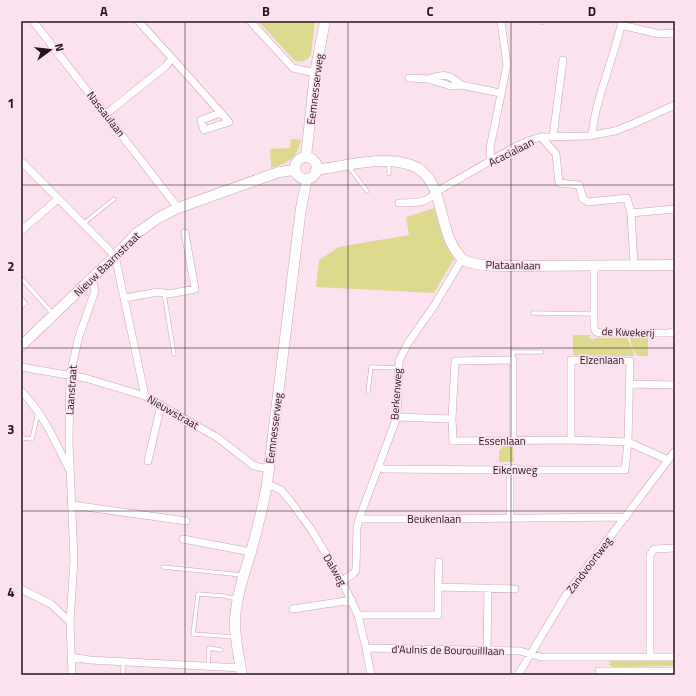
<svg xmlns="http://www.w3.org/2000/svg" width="696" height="696" font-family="'Titillium Web',sans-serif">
<rect width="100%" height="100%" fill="#fce1ee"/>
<path fill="#ddda8f" d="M 258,21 L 315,21 L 311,54 C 308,61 302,63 295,61 Z
M 291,139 L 301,140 C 296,160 289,162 271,168 L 270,149 L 290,148 Z
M 434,208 L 445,244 L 454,259 L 434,293 L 316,287 L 319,260 L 339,247 L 409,235 L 406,217 Z
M 573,335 L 591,335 L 589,338 L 594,340 L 595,338 L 627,338 L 634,353 L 634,356 L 573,355 Z
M 630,338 L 648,338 L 648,356 L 637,356 L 632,347 Z
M 513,445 L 514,462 L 499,462 L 499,451 L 504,446 Z
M 675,659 L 675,666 L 614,667 L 609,665 L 611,660 Z"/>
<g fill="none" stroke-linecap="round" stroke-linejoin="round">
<g stroke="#cca3b8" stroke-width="4.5">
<path id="lane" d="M 542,21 L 542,23
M 349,167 L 367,191
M 389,174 L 389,162
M 83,224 L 114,199
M 21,278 L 53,314
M 164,293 L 174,354
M 21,298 L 25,303 L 21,307
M 533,313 L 594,314
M 513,360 L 513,352 L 542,352
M 368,392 L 371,367 L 399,368
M 23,438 L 32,439 L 38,412
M 163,567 L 242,575
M 235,637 L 193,634 L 198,594 L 224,596 L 237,599
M 208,666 L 209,648 L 221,650
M 123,675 L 123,662"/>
</g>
<g stroke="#cca3b8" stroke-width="8">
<path id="street" d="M 33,21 L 178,208
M 250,21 L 293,68 L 315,73
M 621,25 L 659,34 L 675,33
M 172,58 L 229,122 L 204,130 L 201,120 L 221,113
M 409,78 L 428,79 L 451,86 L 461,85 L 500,93
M 428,79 C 443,74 449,73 461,85
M 106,114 L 166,66 L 172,58 L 138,21
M 592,135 C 596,96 614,59 622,21
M 541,137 L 556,154 L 559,183 L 579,185 L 583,199 L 588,202 L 627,198 L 631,213 L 634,265
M 553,137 L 563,60
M 21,161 L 115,256 L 145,396
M 491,161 L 490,148 L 507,65 L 501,21
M 399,203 C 415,202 425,205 436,192 L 513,148 L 531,140 L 541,137 L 588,136 L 615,131 L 633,124 L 675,105
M 631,213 L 675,209
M 21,231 L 58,199
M 594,266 L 594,327 L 596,332 L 602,333 L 670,333 L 674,332 L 675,331
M 125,298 L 158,292 L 169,294 L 195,289 L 185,233
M 21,367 L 85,378 L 145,396 L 218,438 L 254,466 L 269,469
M 630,384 L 675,385
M 21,391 C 43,413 55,441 69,469
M 397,417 L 452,419 L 453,441 L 571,440 L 628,442 L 668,460
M 452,419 L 455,361 L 513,360 L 513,441
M 148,461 L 161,405
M 378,467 L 384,469 L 500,470 C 508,467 514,468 522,470 L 625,470 L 628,442 L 630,361 L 571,360 L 571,440
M 267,484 L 281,490 L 291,502 L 311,529 L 342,581 L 358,615 L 366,648 L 371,675
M 72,505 L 186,521
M 510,518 L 510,468
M 359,519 L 427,519 L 626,517
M 183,539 L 251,552
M 342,581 L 353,574 L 356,570 L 357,528 L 359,519 L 397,417 L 399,361 L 408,343 L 434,306 L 462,259
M 438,587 L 439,562
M 21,589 L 51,604 L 70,622
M 293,609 L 352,600
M 358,615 L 438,615 L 438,587 L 515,589
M 366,648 L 520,651 L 541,657 L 675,657
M 487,651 L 488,588
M 71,657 L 90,660 L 241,668
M 650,657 L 650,555 L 654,549 L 675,548
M 599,671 L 675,671
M 72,675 L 70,622 L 74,560 L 69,443 L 70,375 L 79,336 L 95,291 L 92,279
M 518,675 L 566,595 L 675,451"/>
</g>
<g stroke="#cca3b8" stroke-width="11">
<path id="secondary" d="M 306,157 L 315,73 L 325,21
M295 168a11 11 0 1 1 22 0a11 11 0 1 1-22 0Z
M 316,170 C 345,166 383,155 411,165 C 444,176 438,227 456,251 C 458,253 460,257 462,259 C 471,265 493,266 504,266 L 675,265
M 21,346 L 115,256 L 137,233 L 160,217 L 178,208 L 279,172 L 295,170
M 242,675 C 239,656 234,637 235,618 C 237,595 244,574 251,552 C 257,530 263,507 267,484 L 301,208 L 307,179"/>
</g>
<use href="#lane" stroke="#fff" stroke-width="3.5"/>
<use href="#street" stroke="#fff" stroke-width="7"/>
<use href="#secondary" stroke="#fff" stroke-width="10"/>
</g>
<path fill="none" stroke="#24151d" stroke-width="1" stroke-opacity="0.55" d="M 185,21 L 185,675M 348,21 L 348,675M 511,21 L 511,675M 21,185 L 675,185M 21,348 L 675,348M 21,511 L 675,511"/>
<g text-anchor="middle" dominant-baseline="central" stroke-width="3" stroke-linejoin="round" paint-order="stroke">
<g font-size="11" fill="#24151d" stroke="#fce1ee">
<text transform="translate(315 89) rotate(-83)">Eemnesserweg</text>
<text transform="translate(106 114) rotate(52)">Nassaulaan</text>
<text transform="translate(511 152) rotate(-27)">Acacialaan</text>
<text transform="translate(107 264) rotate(-44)">Nieuw Baarnstraat</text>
<text transform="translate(513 265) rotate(1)">Plataanlaan</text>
<text transform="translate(628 332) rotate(2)">de Kwekerij</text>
<text x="602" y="360">Elzenlaan</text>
<text transform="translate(71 390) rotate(-86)">Laanstraat</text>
<text transform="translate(396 394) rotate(-86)">Berkenweg</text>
<text transform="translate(173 412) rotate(30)">Nieuwstraat</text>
<text transform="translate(274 428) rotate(-83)">Eemnesserweg</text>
<text x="502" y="441">Essenlaan</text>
<text x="515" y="470">Eikenweg</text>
<text x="434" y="519">Beukenlaan</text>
<text transform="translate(589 565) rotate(-53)">Zandvoortweg</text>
<text transform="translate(335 570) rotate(60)">Dalweg</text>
<text transform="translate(448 650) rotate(1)">d'Aulnis de Bourouilllaan</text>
</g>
</g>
<rect width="696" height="696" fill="none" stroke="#fce1ee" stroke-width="44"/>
<g transform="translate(50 50) rotate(75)" stroke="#fce1ee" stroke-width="3" paint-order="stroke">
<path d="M0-3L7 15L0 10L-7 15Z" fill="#24151d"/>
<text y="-6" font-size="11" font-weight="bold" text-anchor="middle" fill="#24151d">N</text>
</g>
<rect x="22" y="22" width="652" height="652" fill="none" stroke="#24151d" stroke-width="1.5"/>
<g font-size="13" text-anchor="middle" font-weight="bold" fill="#24151d">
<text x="104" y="16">A</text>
<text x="266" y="16">B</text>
<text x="430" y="16">C</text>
<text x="592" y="16">D</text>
<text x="11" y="108">1</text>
<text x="11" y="271">2</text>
<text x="11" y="434">3</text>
<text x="11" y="597">4</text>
</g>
</svg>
